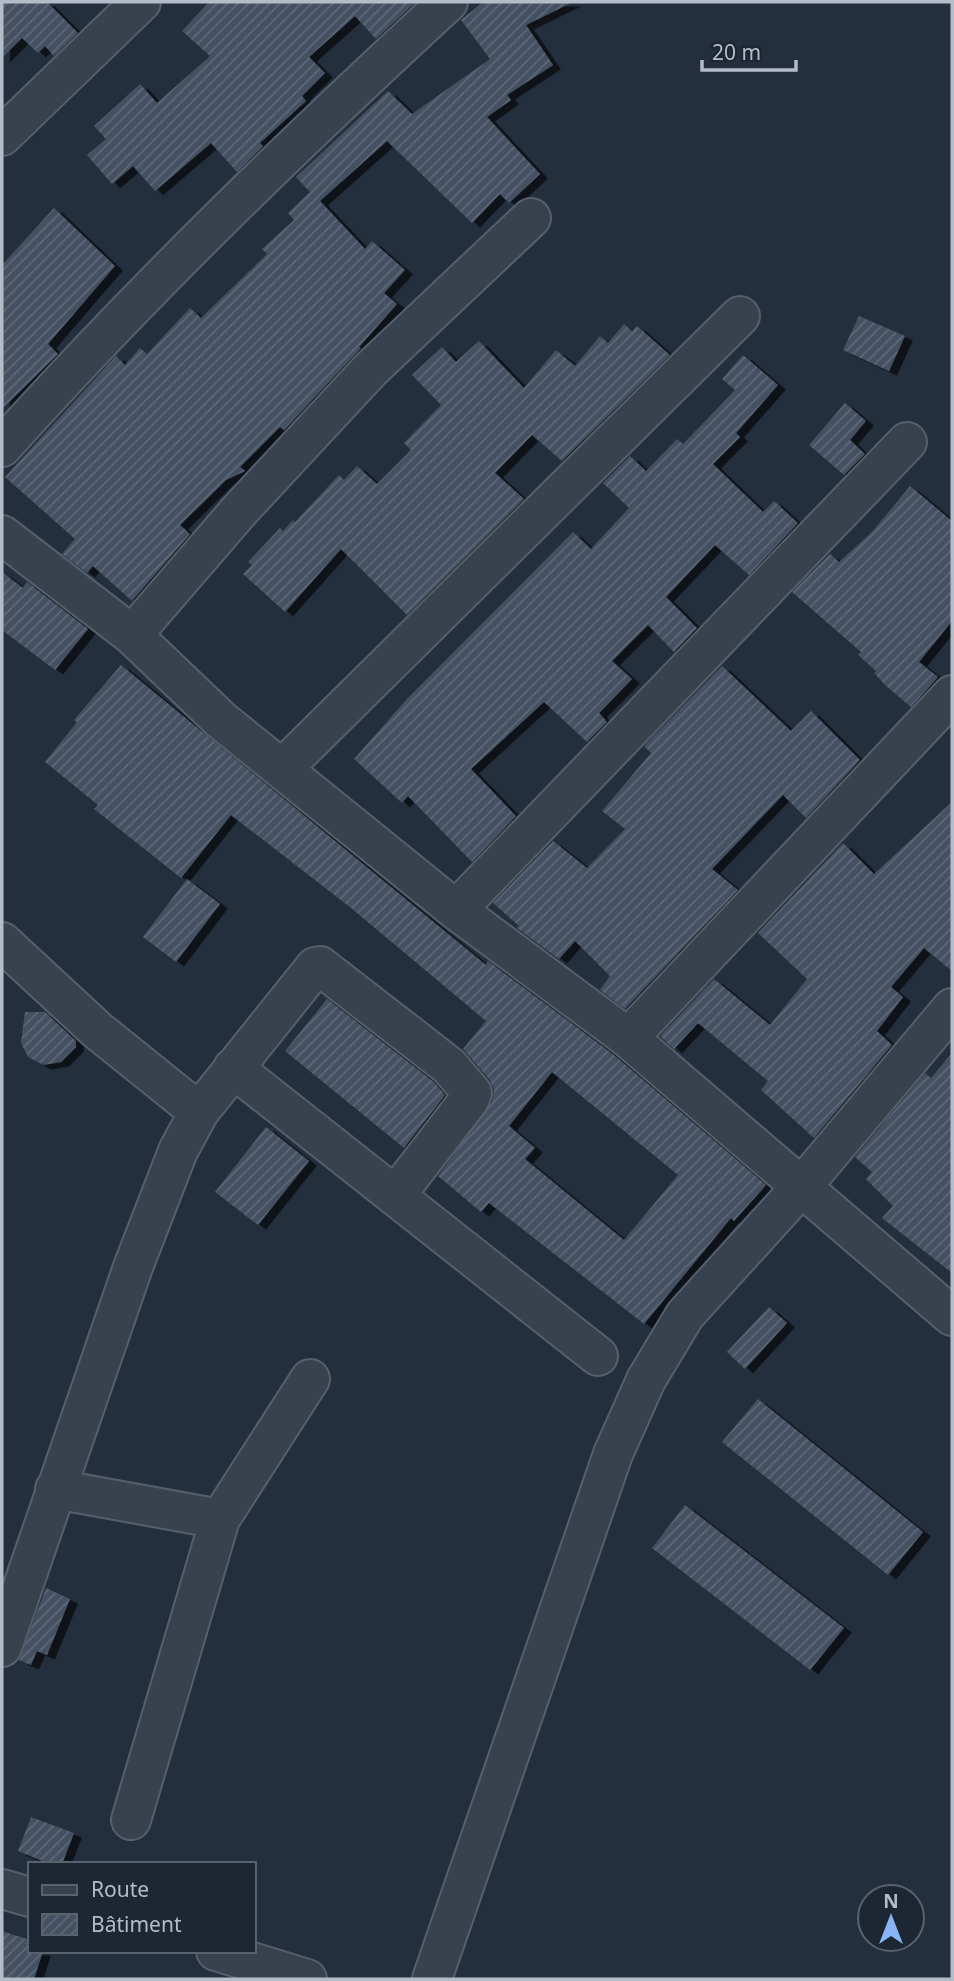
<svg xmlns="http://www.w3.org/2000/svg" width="954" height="1981" font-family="'Noto Sans',sans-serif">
<defs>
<pattern id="building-hatch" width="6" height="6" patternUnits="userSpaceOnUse" patternTransform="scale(1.75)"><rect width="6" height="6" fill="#455162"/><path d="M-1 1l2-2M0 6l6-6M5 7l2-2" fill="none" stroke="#5d6877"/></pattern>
<filter id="shadow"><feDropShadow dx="8" dy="4.5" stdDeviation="0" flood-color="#0009"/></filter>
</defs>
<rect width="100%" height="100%" fill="#242f3e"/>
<path fill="url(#building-hatch)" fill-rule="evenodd" filter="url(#shadow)" d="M 2,2 L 47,2 L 78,33 L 54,56 L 45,46 L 38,53 L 22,38 L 2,58 Z
M 209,2 L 416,2 L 376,39 L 355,16 L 309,57 L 325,73 L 302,96 L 306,101 L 260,143 L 263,146 L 237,172 L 211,143 L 155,191 L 133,166 L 112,184 L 87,155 L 106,139 L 94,126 L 140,84 L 157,103 L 210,56 L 182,31 Z
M 483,2 L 573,2 L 526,25 L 553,65 L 507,95 L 511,100 L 487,117 L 540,174 L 509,203 L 500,194 L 472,223 L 387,141 L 320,201 L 365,249 L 372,241 L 405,270 L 384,293 L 397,304 L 359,347 L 361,348 L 284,430 L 280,427 L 240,467 L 245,471 L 226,480 L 180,525 L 190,534 L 132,601 L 93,566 L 87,573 L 62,554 L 75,539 L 5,477 L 116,356 L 125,365 L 140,348 L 147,354 L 190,308 L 201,318 L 267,254 L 262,249 L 294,220 L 288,213 L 310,192 L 296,177 L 388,91 L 412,114 L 490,59 L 461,20 Z
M 54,208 L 115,266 L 48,344 L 58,354 L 2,409 L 2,265 Z
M 859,316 L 905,336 L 889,371 L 843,350 Z
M 624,324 L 632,331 L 637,326 L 670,355 L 562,461 L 532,435 L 495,473 L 524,499 L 407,615 L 341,549 L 285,612 L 243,574 L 252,565 L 248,562 L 280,528 L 283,531 L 293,520 L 295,522 L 339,475 L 344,480 L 357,466 L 377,484 L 411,450 L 404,443 L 441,405 L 412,375 L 442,347 L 456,362 L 479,341 L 524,388 L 556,350 L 575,366 L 600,336 L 608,343 Z
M 743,355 L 778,385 L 736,433 L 740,437 L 713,464 L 763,512 L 774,501 L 798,523 L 749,575 L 715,545 L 666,597 L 697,628 L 674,652 L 648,625 L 612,661 L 632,679 L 599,713 L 607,722 L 587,742 L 544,702 L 471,769 L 516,816 L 472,862 L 408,796 L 402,803 L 354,759 L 407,699 L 573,532 L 591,549 L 629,508 L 603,483 L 630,456 L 646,471 L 677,439 L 683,444 L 735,390 L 722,379 Z
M 845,403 L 866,421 L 850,440 L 865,454 L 844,475 L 809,445 Z
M 910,486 L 952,521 L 952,621 L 919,662 L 938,677 L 911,707 L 885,685 L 874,673 L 876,671 L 858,655 L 861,652 L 792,592 L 830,554 L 839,562 L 872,532 Z
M 2,572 L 23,588 L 27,582 L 88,629 L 55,670 L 2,630 Z
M 121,665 L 486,965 L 488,961 L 614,1055 L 766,1185 L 734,1221 L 731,1218 L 644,1324 L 489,1203 L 481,1212 L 438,1176 L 492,1102 L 494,1090 L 489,1079 L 463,1049 L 486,1021 L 351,908 L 231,815 L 181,878 L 94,809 L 98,805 L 45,762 L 77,722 L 74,720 ZM 552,1072 L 678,1175 L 624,1240 L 525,1159 L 535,1148 L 509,1126 Z
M 722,666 L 791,731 L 811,711 L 860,760 L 806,818 L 783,795 L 712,869 L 738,890 L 625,1009 L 600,990 L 610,976 L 575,941 L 559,959 L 517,928 L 519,926 L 493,903 L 553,841 L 587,868 L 625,829 L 602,811 L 651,753 L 644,746 Z
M 952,802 L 952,971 L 924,948 L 891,987 L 903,997 L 877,1031 L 892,1045 L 814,1138 L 761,1090 L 768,1081 L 698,1023 L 674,1049 L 660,1036 L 714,979 L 770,1025 L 807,979 L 758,933 L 843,843 L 874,874 Z
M 187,879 L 220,904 L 176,962 L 143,937 Z
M 327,999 L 434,1082 L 445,1095 L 404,1148 L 285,1051 Z
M 25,1012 L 45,1012 L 76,1041 L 76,1047 L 61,1062 L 43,1065 L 28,1057 L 21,1043 Z
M 952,1053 L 952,1273 L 882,1218 L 893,1206 L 866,1179 L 872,1172 L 855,1157 L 925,1073 L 931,1078 Z
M 266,1127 L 309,1161 L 258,1225 L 215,1192 Z
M 769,1307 L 787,1323 L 745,1369 L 727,1352 Z
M 758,1399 L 923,1532 L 888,1575 L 722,1442 Z
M 685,1505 L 844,1628 L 810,1670 L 652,1548 Z
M 46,1588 L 70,1599 L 47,1655 L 37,1651 L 31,1665 L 19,1660 Z
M 31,1817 L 74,1833 L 62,1864 L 50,1864 L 18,1851 Z
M 2,1931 L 30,1940 L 30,1951 L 43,1951 L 34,1979 L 2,1979 Z"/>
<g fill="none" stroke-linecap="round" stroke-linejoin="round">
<g stroke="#565f6c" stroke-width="42">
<path id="minor" d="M 2,136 L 141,2
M 2,447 C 142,291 294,144 448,2
M 2,535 L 132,635 L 221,720 L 456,910 L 628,1038 L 952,1316
M 132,635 L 239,511 L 370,370 L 531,218
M 282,769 L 740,316
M 456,910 L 907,442
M 2,942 L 97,1030 L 199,1112
M 628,1038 L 952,695
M 233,1068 L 598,1356
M 55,1489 L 220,1519
M 2,1647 L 133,1267 L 178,1151 L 199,1112 L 315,967 L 320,966 L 449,1066 L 472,1093 L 469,1100 L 395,1196
M 131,1820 L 220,1519 L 310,1379
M 2,1889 L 30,1897
M 216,1951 L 307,1979
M 432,1979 L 613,1454 L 646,1380 L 685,1315 L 803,1185 L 952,1008"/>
</g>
<use href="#minor" stroke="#38414e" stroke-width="38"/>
</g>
<rect width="954" height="1981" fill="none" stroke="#b4bcc9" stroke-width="7"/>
<rect x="28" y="1862" width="228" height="91" fill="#1d2633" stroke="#59626f" stroke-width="2"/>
<rect x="42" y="1885" width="35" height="10" fill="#38414e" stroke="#59626f" stroke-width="2"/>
<text x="91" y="1897" font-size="21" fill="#b4bcc9">Route</text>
<rect x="42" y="1914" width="35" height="21" fill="url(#building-hatch)" stroke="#59626f" stroke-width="2"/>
<text x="91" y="1932" font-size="21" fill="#b4bcc9">Bâtiment</text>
<g transform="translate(891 1918)"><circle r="33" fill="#1d2633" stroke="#59626f" stroke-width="2"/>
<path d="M0-5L12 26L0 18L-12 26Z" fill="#8ab4f8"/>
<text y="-10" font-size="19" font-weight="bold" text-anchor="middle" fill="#b4bcc9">N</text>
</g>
<path d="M702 60v10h94v-10" fill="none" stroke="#b4bcc9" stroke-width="3.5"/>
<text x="712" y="60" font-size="21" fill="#b4bcc9" stroke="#1d2633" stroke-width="5" paint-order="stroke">20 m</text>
</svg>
